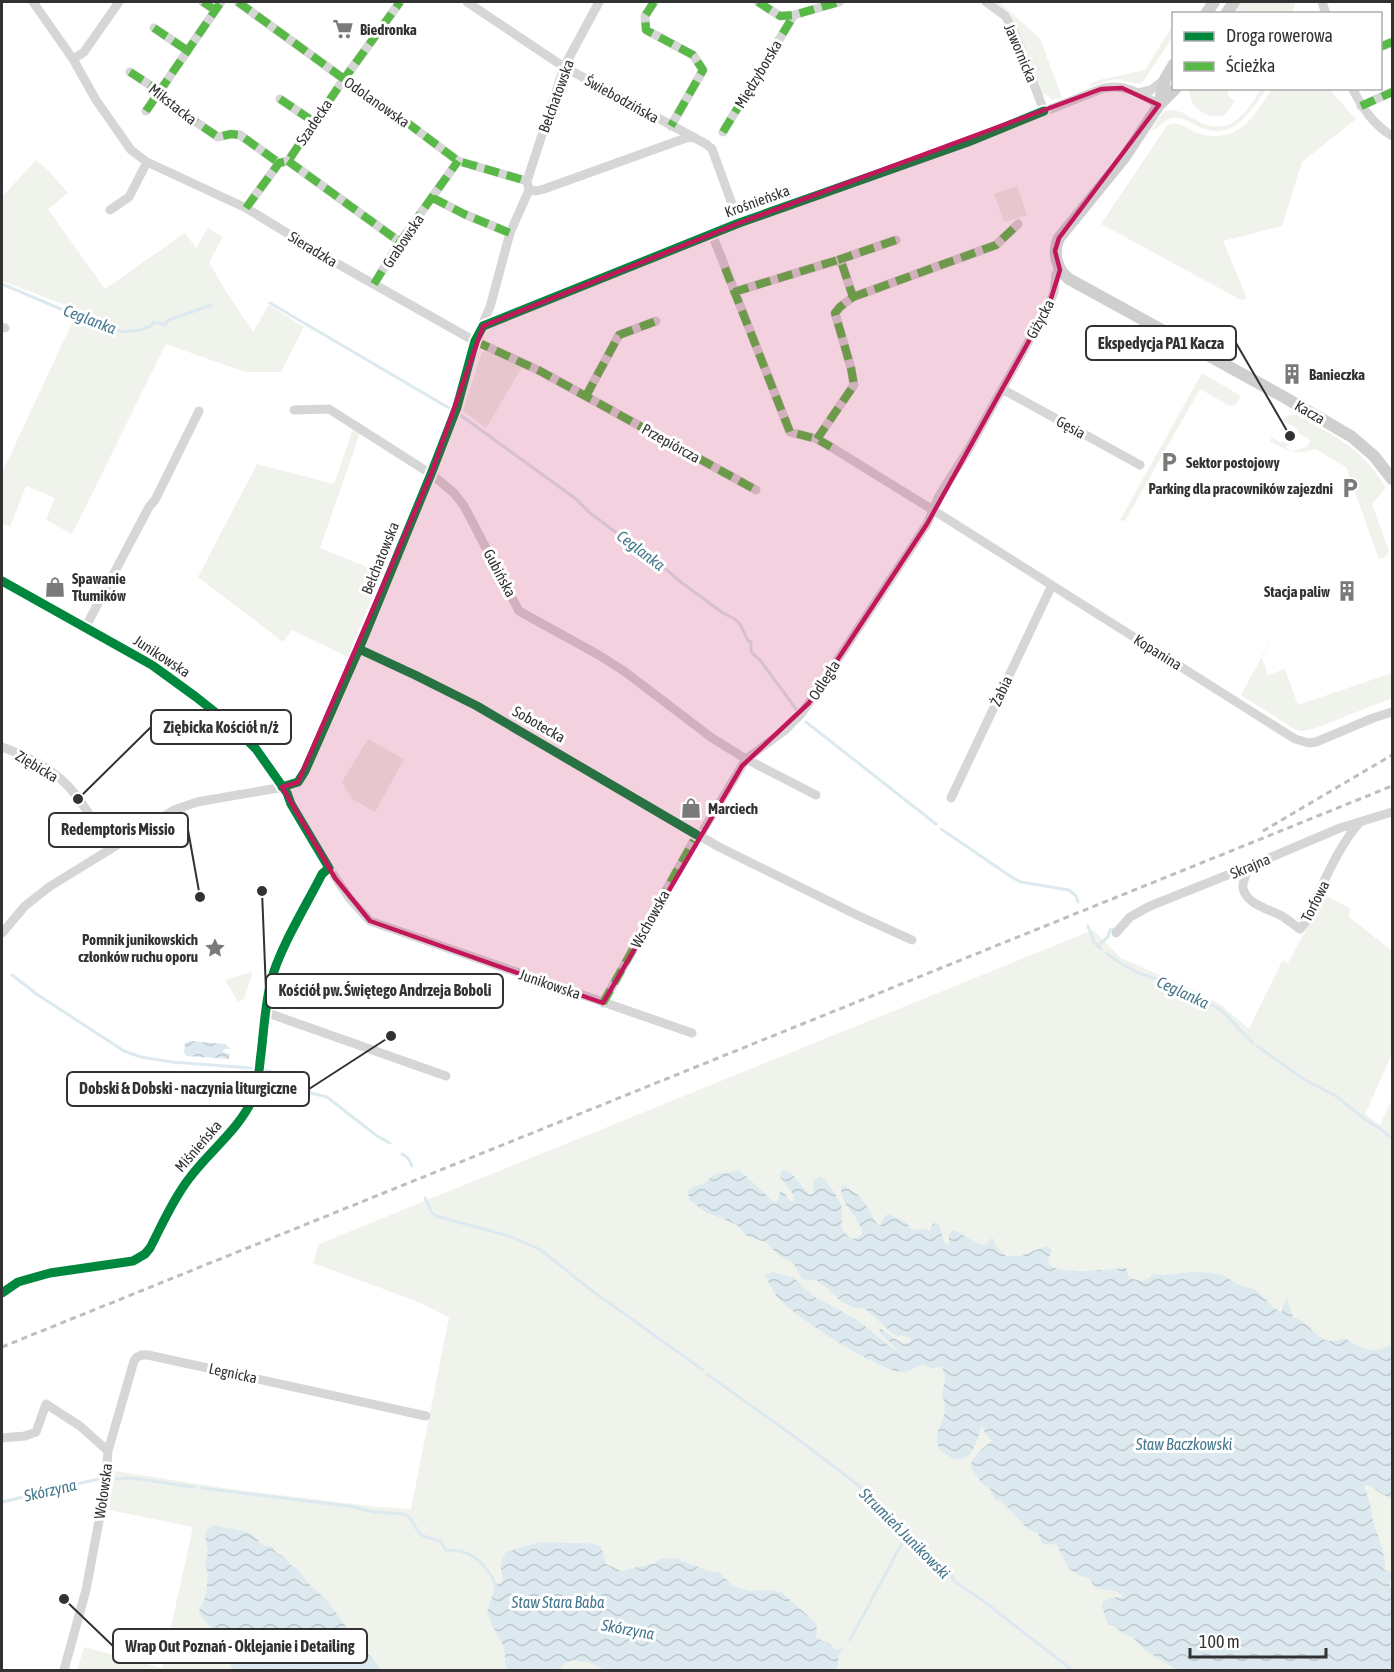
<svg xmlns="http://www.w3.org/2000/svg" width="1394" height="1672" font-family="'Asap Condensed',sans-serif">
<defs>
<pattern id="water-waves" width="16" height="10" patternUnits="userSpaceOnUse" patternTransform="scale(1.5)"><rect width="16" height="10" fill="#dceaf0"/><path d="M0 5q4-4 8 0t8 0" fill="none" stroke="#bdc9ce"/></pattern>
</defs>
<rect width="100%" height="100%" fill="#fff"/>
<path fill="#f0f2ec" d="M 993,2 L 999,2 L 1040,38 L 1062,98 L 1052,100 L 1045,94 L 1043,95 L 998,5 Z
M 1240,2 L 1294,2 L 1295,7 L 1290,13 L 1232,14 Z
M 1173,25 L 1173,37 L 1142,83 L 1140,84 L 1115,79 L 1091,86 L 1090,84 L 1099,80 L 1145,70 Z
M 1189,89 L 1230,89 L 1227,93 L 1229,95 L 1228,96 L 1235,101 L 1225,115 C 1206,120 1190,109 1189,89 Z
M 1261,89 L 1266,89 C 1252,110 1235,139 1205,129 C 1196,127 1188,119 1179,118 C 1164,116 1161,129 1151,130 L 1163,112 C 1173,108 1181,112 1190,117 C 1228,139 1241,120 1261,89 Z
M 1272,89 L 1329,89 L 1356,119 L 1302,162 L 1282,226 L 1223,241 L 1247,298 L 1241,300 L 1101,224 L 1166,127 L 1170,124 C 1185,122 1188,131 1200,134 C 1239,144 1254,116 1272,89 Z
M 36,160 L 49,171 L 68,193 L 48,209 L 105,289 L 185,233 L 196,248 L 208,228 L 223,237 L 209,262 L 225,290 L 253,332 L 269,305 L 304,327 L 281,372 L 245,372 L 166,344 L 72,534 L 46,520 L 55,498 L 26,486 L 10,527 L 2,523 L 2,473 L 78,310 L 2,281 L 2,197 Z
M 1017,186 L 1027,215 L 1004,222 L 994,194 Z
M 490,351 L 522,367 L 486,428 L 463,411 L 482,352 Z
M 1202,373 L 1241,396 L 1236,404 L 1230,406 L 1200,389 L 1125,521 L 1120,520 Z
M 1290,415 L 1296,415 C 1319,428 1345,439 1363,458 C 1372,467 1379,477 1386,488 L 1372,504 L 1389,551 L 1387,554 L 1387,556 L 1379,559 L 1346,467 L 1315,449 C 1296,456 1287,451 1270,441 L 1272,437 L 1281,443 L 1282,441 L 1288,444 L 1286,448 L 1292,451 L 1307,447 L 1310,440 L 1297,432 L 1298,429 L 1287,423 L 1282,422 L 1284,418 Z
M 353,429 L 360,433 L 320,548 L 382,573 L 348,657 L 292,630 L 283,642 L 198,577 L 257,464 L 334,484 Z
M 1273,636 L 1262,658 L 1268,675 L 1285,669 L 1298,705 L 1392,673 L 1392,698 L 1316,728 L 1303,731 L 1296,730 L 1241,695 Z
M 368,739 L 404,759 L 375,812 L 352,799 L 342,782 Z
M 1325,895 L 1351,909 L 1348,916 L 1392,951 L 1392,1054 L 1365,1114 L 1380,1125 L 1392,1099 L 1392,1670 L 77,1670 L 84,1647 L 162,1668 L 193,1527 L 109,1510 L 115,1471 L 230,1489 L 378,1507 L 411,1509 L 449,1317 L 416,1301 L 313,1263 L 319,1244 L 1093,930 L 1121,958 L 1189,988 L 1220,1004 L 1249,1029 L 1282,961 L 1288,963 Z
M 251,972 L 252,975 L 244,999 L 238,1002 L 225,980 Z"/>
<path fill="url(#water-waves)" d="M 191,1041 L 226,1044 L 230,1049 L 224,1049 L 223,1052 L 230,1054 L 229,1059 L 187,1056 L 184,1053 L 185,1043 Z
M 738,1169 L 774,1202 L 777,1202 L 780,1192 L 782,1191 L 791,1201 L 795,1202 L 793,1194 L 780,1177 L 780,1173 L 783,1170 L 790,1172 L 810,1195 L 814,1193 L 813,1181 L 819,1177 L 822,1177 C 829,1185 837,1195 841,1205 C 845,1218 834,1229 853,1239 L 862,1235 C 863,1216 836,1205 842,1185 C 853,1190 862,1197 868,1208 C 872,1215 874,1221 879,1226 L 881,1225 L 883,1218 L 888,1214 L 905,1222 L 913,1230 L 924,1229 L 929,1231 L 933,1224 L 938,1223 C 943,1230 940,1238 947,1245 L 949,1244 L 949,1234 L 954,1230 L 981,1245 L 988,1243 L 991,1238 L 994,1239 L 995,1246 L 1006,1256 L 1020,1256 L 1046,1246 L 1052,1250 L 1047,1262 C 1057,1277 1109,1269 1126,1268 L 1129,1278 L 1141,1281 L 1150,1278 L 1152,1274 C 1157,1274 1161,1275 1166,1275 C 1183,1273 1203,1270 1221,1275 C 1229,1277 1234,1284 1241,1286 C 1246,1287 1250,1287 1255,1290 C 1266,1296 1270,1309 1282,1312 L 1283,1305 L 1287,1299 L 1293,1317 C 1297,1319 1302,1320 1306,1324 C 1317,1335 1326,1347 1344,1338 C 1364,1349 1370,1355 1392,1345 L 1392,1500 L 1370,1486 L 1367,1485 L 1364,1487 C 1371,1499 1370,1512 1374,1524 C 1378,1535 1381,1545 1384,1556 C 1385,1561 1386,1565 1384,1570 L 1392,1572 L 1392,1577 L 1389,1583 L 1392,1592 L 1392,1670 L 1177,1670 L 1146,1651 L 1133,1638 L 1121,1632 L 1114,1625 L 1108,1624 L 1102,1606 L 1103,1602 L 1109,1598 L 1122,1597 L 1122,1595 L 1115,1591 L 1095,1588 L 1090,1579 C 1087,1577 1083,1577 1080,1576 C 1066,1570 1063,1556 1056,1544 L 1047,1545 L 1042,1543 L 1038,1533 L 1029,1530 L 1002,1502 L 995,1499 L 990,1489 L 983,1484 L 972,1470 L 971,1465 L 972,1460 L 981,1450 L 992,1441 L 985,1433 L 982,1426 C 977,1436 975,1461 957,1459 C 950,1458 945,1454 939,1449 C 933,1429 944,1425 945,1408 C 945,1403 942,1398 942,1394 C 943,1384 949,1376 941,1367 L 930,1368 L 924,1364 C 916,1366 911,1372 903,1372 C 879,1372 801,1320 782,1302 C 774,1295 770,1285 765,1275 L 772,1272 L 794,1278 L 813,1296 L 857,1320 L 895,1350 L 897,1350 C 892,1342 882,1338 879,1330 L 881,1329 L 903,1344 L 911,1341 L 910,1338 L 905,1336 L 895,1335 L 886,1328 L 870,1313 L 865,1309 L 852,1307 L 842,1302 L 825,1286 L 816,1280 L 805,1280 L 801,1277 L 794,1264 L 779,1255 L 765,1242 L 745,1235 L 737,1225 L 724,1219 L 707,1213 L 689,1200 L 688,1191 C 693,1184 696,1186 704,1184 L 714,1174 L 732,1172 Z
M 214,1525 L 247,1532 L 254,1536 L 262,1545 L 272,1547 L 276,1553 L 285,1557 L 292,1566 L 297,1568 L 306,1581 L 328,1602 L 352,1635 L 382,1670 L 233,1670 C 231,1666 229,1661 224,1658 C 217,1655 220,1660 214,1655 C 206,1649 210,1640 213,1632 C 210,1624 202,1620 199,1611 L 206,1595 L 208,1574 L 205,1563 L 208,1552 L 205,1535 L 207,1530 Z
M 539,1542 C 549,1542 558,1543 568,1543 C 581,1544 588,1541 601,1547 L 606,1564 L 621,1571 L 655,1563 L 660,1559 L 677,1558 L 682,1561 L 699,1567 L 707,1571 L 719,1572 L 734,1587 L 751,1591 L 769,1590 L 781,1592 L 815,1622 C 819,1630 815,1634 817,1638 L 830,1644 L 835,1650 L 842,1648 L 843,1650 L 839,1654 L 837,1670 L 605,1670 L 586,1661 L 582,1662 L 573,1660 L 565,1663 L 559,1670 L 506,1670 L 504,1647 L 492,1625 L 487,1612 L 494,1591 L 493,1586 L 497,1583 L 500,1584 L 503,1580 L 501,1568 L 502,1559 L 506,1552 Z"/>
<g fill="none" stroke-linecap="round" stroke-linejoin="round">
<path stroke="#dceaf0" stroke-width="3" d="M 2,284 L 82,318 L 122,332 L 140,330 L 151,326 L 153,322 L 166,325 L 167,321 C 180,315 196,311 211,305
M 270,303 L 449,408
M 459,414 L 576,499 L 590,513 L 668,571 L 682,583 L 723,613 L 735,619 L 740,624 L 748,641 L 751,642 L 751,650 L 752,653 L 760,660 L 796,709
M 806,722 L 936,824
M 941,829 L 1013,878 L 1021,882 L 1069,890 L 1076,896 L 1078,902
M 1088,926 L 1094,942 L 1101,949
M 1097,946 L 1108,937 L 1110,930 L 1115,929
M 1106,953 L 1117,961 L 1140,974 L 1174,984 L 1221,1010 L 1253,1043
M 12,975 L 38,995 L 124,1051 L 141,1057 L 172,1062 L 251,1068
M 1257,1046 L 1305,1080 L 1336,1096 L 1366,1120 L 1381,1129 L 1392,1139
M 265,1070 L 272,1072 L 307,1092 L 327,1097 L 377,1136 L 390,1143
M 402,1154 L 408,1158 L 412,1166
M 425,1198 L 432,1213 L 436,1216 L 509,1236 L 541,1250 L 587,1287 L 703,1370
M 707,1374 L 802,1442 L 876,1499 L 939,1562 L 952,1576 L 954,1581 L 982,1600 L 1072,1670
M 116,1479 L 131,1478 L 194,1487
M 202,1488 L 348,1506 L 374,1512 L 404,1514 L 410,1518 L 419,1533 L 423,1536 L 440,1541 L 446,1550 C 453,1551 460,1550 466,1553 C 480,1558 491,1573 496,1586
M 2,1502 L 98,1479
M 850,1640 L 908,1532"/>
<path stroke="#d6d6d6" stroke-width="9" d="M 33,2 L 73,59 L 96,100 L 131,150 L 147,162 L 246,208 L 338,264 L 471,339 L 540,371 L 756,490
M 203,2 L 215,10
M 238,2 L 344,79 L 405,121 L 458,161 L 527,181
M 467,2 L 564,67 L 706,144 L 712,149 L 739,223
M 654,2 L 645,16 L 646,30 L 693,55 L 703,70 L 671,126
M 758,2 L 780,16 L 794,15 L 839,2
M 986,2 L 1005,16 L 1013,29 L 1044,111
M 1322,2 L 1326,14
M 154,28 L 188,51
M 1380,47 L 1392,42
M 73,59 L 84,52 L 119,2
M 130,72 L 159,91 L 174,107 L 218,137 L 231,134 L 240,135 L 279,163
M 1352,88 C 1363,109 1373,124 1392,136
M 1138,93 L 1151,90 L 1165,79
M 280,99 L 314,122
M 1361,106 L 1392,92
M 146,111 L 221,2
M 723,132 L 794,15
M 288,161 L 400,242
M 529,190 L 536,191 L 544,189 L 686,138 L 694,137
M 433,198 L 464,214 L 510,233
M 246,208 L 279,163 L 288,161 L 344,79 L 400,2
M 110,210 L 129,197 L 147,162
M 712,234 L 790,432 L 817,439 L 831,447 L 933,510 L 1295,739 L 1309,743 L 1316,742 L 1373,718 L 1392,712
M 838,260 L 896,240
M 374,284 L 400,242 L 458,161
M 734,292 L 838,260 L 842,264 L 853,297 L 840,307 L 835,313 L 851,368 L 854,385 L 817,439
M 853,297 L 996,245 L 1018,224
M 483,326 L 739,223 L 968,142 L 1101,89 C 1123,82 1141,94 1159,105
M 2,327 L 5,328
M 1002,389 L 1140,465
M 586,396 L 619,335 L 656,321
M 294,410 L 329,409 L 431,474 L 454,493 L 464,506 L 519,611 L 597,654 L 624,671 L 712,738 L 746,759 L 816,795
M 2,581 L 152,665 L 196,697 L 235,728 L 256,749 L 287,793 L 291,804 L 329,868 L 322,874 C 306,906 280,947 271,981 C 265,1005 264,1029 261,1054 C 259,1068 259,1084 253,1098 C 239,1130 208,1152 188,1180 C 172,1201 162,1225 150,1248 L 145,1254 L 133,1261 L 50,1273 L 18,1282 L 2,1293
M 85,628 L 149,507 L 155,500 L 199,411
M 359,649 L 415,675 L 477,706 L 719,847 L 859,916 L 912,940
M 2,747 C 25,755 48,766 66,784 C 84,802 97,828 110,850
M 951,798 L 1052,585
M 699,837 L 746,759 L 784,731 L 800,715 L 809,703 L 927,524 L 939,496 L 968,450 L 1049,305 L 1054,292 L 1056,274 L 1060,270
M 1250,866 C 1247,873 1242,881 1243,888 C 1246,904 1268,909 1280,915 C 1287,919 1293,924 1300,929 C 1308,922 1310,909 1315,900 C 1327,875 1341,843 1360,822
M 329,868 L 350,899 L 370,921 L 692,1033
M 2,933 L 25,906 L 49,887 L 174,810 L 197,802 L 289,786 L 294,784 L 301,779 L 359,649 L 431,474 L 457,407 L 475,341 L 490,307 L 510,233 L 529,190 L 527,181 L 564,67 L 599,2
M 1116,933 L 1130,917 L 1150,906 L 1250,866 L 1340,828 L 1392,812
M 603,1003 L 697,835
M 265,1012 L 446,1076
M 2,1438 L 25,1436 L 36,1432 L 46,1404 L 80,1426 L 108,1451
M 64,1670 L 86,1590 L 105,1489 L 108,1451 L 134,1361 L 137,1357 L 142,1355 L 148,1355 L 426,1416"/>
<path stroke="#cfcfcf" stroke-width="12" d="M 1206,14 L 1214,2
M 1226,14 L 1234,2
M 1176,88 L 1159,105 L 1124,158 L 1059,238 C 1052,253 1057,270 1069,279 L 1284,397 L 1352,437 L 1374,456 L 1392,479
M 1159,105 L 1165,79 L 1174,64"/>
<path stroke="#bebebe" stroke-width="3" stroke-dasharray="6 4.5" stroke-linecap="butt" d="M 1263,831 L 1392,755
M 2,1347 L 1392,786"/>
<path stroke="#58b947" stroke-width="8" stroke-dasharray="15 8" stroke-linecap="butt" d="M 203,2 L 215,10
M 238,2 L 344,79 L 405,121 L 458,161 L 527,181
M 654,2 L 645,16 L 646,30 L 693,55 L 703,70 L 671,126
M 758,2 L 780,16 L 794,15 L 839,2
M 154,28 L 188,51
M 1380,47 L 1392,42
M 130,72 L 159,91 L 174,107 L 218,137 L 231,134 L 240,135 L 279,163
M 280,99 L 314,122
M 1361,106 L 1392,92
M 146,111 L 221,2
M 723,132 L 794,15
M 288,161 L 400,242
M 433,198 L 464,214 L 510,233
M 246,208 L 279,163 L 288,161 L 344,79 L 400,2
M 838,260 L 896,240
M 725,268 L 790,432 L 817,439 L 831,447
M 374,284 L 400,242 L 458,161
M 734,292 L 838,260 L 842,264 L 853,297 L 840,307 L 835,313 L 851,368 L 854,385 L 817,439
M 853,297 L 996,245 L 1018,224
M 475,341 L 540,371 L 756,490
M 586,396 L 619,335 L 656,321
M 603,1003 L 697,835"/>
<g stroke="#fff" stroke-width="13">
<path id="cycleway" d="M 2,581 L 152,665 L 196,697 L 235,728 L 256,749 L 287,793 L 291,804 L 329,868 L 322,874 C 306,906 280,947 271,981 C 265,1005 264,1029 261,1054 C 259,1068 259,1084 253,1098 C 239,1130 208,1152 188,1180 C 172,1201 162,1225 150,1248 L 145,1254 L 133,1261 L 50,1273 L 18,1282 L 2,1293
M 359,649 L 415,675 L 477,706 L 697,835
M 282,787 L 298,782 L 305,771 L 359,649 L 431,474 L 457,407 L 475,341 L 483,326 L 739,223 L 968,142 L 1044,111"/>
</g>
<use href="#cycleway" stroke="#00873e" stroke-width="9"/>
</g>
<path fill="#c2185b" fill-opacity="0.2" stroke="#c2185b" stroke-width="4.5" stroke-linejoin="round" d="M 1122,88 L 1159,105 L 1059,238 L 1055,251 L 1060,270 L 1049,305 L 927,524 L 809,703 L 742,766 L 603,1003 L 370,921 L 335,878 L 282,787 L 298,782 L 431,474 L 483,326 L 739,223 L 1101,89 Z"/>
<defs>
<g id="supermarket-bare" transform="scale(1.62)"><path d="M-6-5.5h2.5l.6 2H6L4.5 2H-2.5L-4.4-4H-6ZM-1.5 3.2a1.3 1.3 0 1 0 .1 0ZM3 3.2a1.3 1.3 0 1 0 .1 0Z" fill="#7a7a7a" stroke="#fff" stroke-width="2.5" paint-order="stroke"/></g>
<g id="building-bare" transform="scale(1.62)"><path d="M-4-6H4V6H1V3H-1V6H-4ZM-2.5-4.3h1.7v1.8h-1.7ZM.8-4.3h1.7v1.8H.8ZM-2.5-1h1.7V.8h-1.7ZM.8-1h1.7V.8H.8Z" fill="#7a7a7a" stroke="#fff" stroke-width="2.5" paint-order="stroke"/></g>
<g id="parking-bare" transform="scale(1.62)"><path d="M-3.5-5.5H1a3.5 3.5 0 0 1 0 7H-1V5.5H-3.5ZM-1-3.4V-.6H.8a1.4 1.4 0 0 0 0-2.8Z" fill="#7a7a7a" stroke="#fff" stroke-width="2.5" paint-order="stroke"/></g>
<g id="shop-bare" transform="scale(1.62)"><path d="M-5-2.5h2.3a2.7 3.5 0 0 1 5.4 0H5L5.5 6h-11ZM-1.5-2.5h3a1.5 2.3 0 0 0-3 0Z" fill="#7a7a7a" stroke="#fff" stroke-width="2.5" paint-order="stroke"/></g>
<g id="sight-bare" transform="scale(1.62)"><path d="M0-6L1.8-2.2L6-1.7L2.9 1.2L3.7 5.4L0 3.3L-3.7 5.4L-2.9 1.2L-6-1.7L-1.8-2.2Z" fill="#7a7a7a" stroke="#fff" stroke-width="2.5" paint-order="stroke"/></g>
</defs>
<g fill-rule="evenodd">
<use href="#supermarket-bare" x="343" y="29"/>
<use href="#building-bare" x="1292" y="374"/>
<use href="#parking-bare" x="1169" y="462"/>
<use href="#parking-bare" x="1350" y="488"/>
<use href="#shop-bare" x="55" y="587"/>
<use href="#building-bare" x="1347" y="591"/>
<use href="#shop-bare" x="691" y="808"/>
<use href="#sight-bare" x="215" y="948"/>
</g>
<g text-anchor="middle" dominant-baseline="central" stroke-width="6" stroke-linejoin="round" paint-order="stroke">
<g font-size="15" font-weight="bold" fill="#323232" stroke="#fff" text-anchor="start">
<text x="360" y="29">Biedronka</text>
<text x="1309" y="374">Banieczka</text>
<text x="1186" y="462">Sektor postojowy</text>
<text x="1333" y="488" text-anchor="end">Parking dla pracowników zajezdni</text>
<text x="72" y="578">Spawanie<tspan x="72" dy="17">Tłumików</tspan></text>
<text x="1330" y="591" text-anchor="end">Stacja paliw</text>
<text x="708" y="808">Marciech</text>
<text x="198" y="939" text-anchor="end">Pomnik junikowskich<tspan x="198" dy="17">członków ruchu oporu</tspan></text>
</g>
<g font-size="15" fill="#323232" stroke="#fff">
<text transform="translate(1021 53) rotate(67)">Jawornicka</text>
<text transform="translate(758 74) rotate(-59)">Międzyborska</text>
<text transform="translate(556 96) rotate(-70)">Bełchatowska</text>
<text transform="translate(622 99) rotate(29)">Świebodzińska</text>
<text transform="translate(377 102) rotate(35)">Odolanowska</text>
<text transform="translate(173 104) rotate(38)">Mikstacka</text>
<text transform="translate(314 122) rotate(-56)">Szadecka</text>
<text transform="translate(757 201) rotate(-20)">Krośnieńska</text>
<text transform="translate(403 241) rotate(-56)">Grabowska</text>
<text transform="translate(313 249) rotate(31)">Sieradzka</text>
<text transform="translate(1040 319) rotate(-62)">Giżycka</text>
<text transform="translate(1310 412) rotate(30)">Kacza</text>
<text transform="translate(1071 427) rotate(29)">Gęsia</text>
<text transform="translate(671 443) rotate(29)">Przepiórcza</text>
<text transform="translate(380 558) rotate(-68)">Bełchatowska</text>
<text transform="translate(500 573) rotate(62)">Gubińska</text>
<text transform="translate(1158 652) rotate(32)">Kopanina</text>
<text transform="translate(162 656) rotate(33)">Junikowska</text>
<text transform="translate(824 680) rotate(-57)">Odległa</text>
<text transform="translate(1001 691) rotate(-65)">Żabia</text>
<text transform="translate(539 724) rotate(30)">Sobotecka</text>
<text transform="translate(37 766) rotate(31)">Ziębicka</text>
<text transform="translate(1250 866) rotate(-23)">Skrajna</text>
<text transform="translate(1315 901) rotate(-63)">Torfowa</text>
<text transform="translate(650 919) rotate(-61)">Wschowska</text>
<text transform="translate(550 984) rotate(19)">Junikowska</text>
<text transform="translate(198 1146) rotate(-49)">Miśnieńska</text>
<text transform="translate(233 1373) rotate(12)">Legnicka</text>
<text transform="translate(103 1491) rotate(-82)">Wołowska</text>
</g>
<g font-size="16" font-style="italic" fill="#46788e" stroke="#fff">
<text transform="translate(90 319) rotate(21)">Ceglanka</text>
<text transform="translate(641 550) rotate(37)">Ceglanka</text>
<text transform="translate(1183 992) rotate(25)">Ceglanka</text>
<text x="1184" y="1444">Staw Baczkowski</text>
<text transform="translate(50 1490) rotate(-13)">Skórzyna</text>
<text transform="translate(905 1533) rotate(45)">Strumień Junikowski</text>
<text x="558" y="1602">Staw Stara Baba</text>
<text transform="translate(628 1629) rotate(10)">Skórzyna</text>
</g>
</g>
<path fill="none" stroke="#323232" stroke-width="2" d="M1290 436L1236 343M78 799L151 727M200 897L188 830M262 891L266 991M391 1036L309 1089M64 1599L113 1646"/>
<g fill="#323232" stroke="#fff" stroke-width="2">
<circle cx="1290" cy="436" r="6"/>
<circle cx="78" cy="799" r="6"/>
<circle cx="200" cy="897" r="6"/>
<circle cx="262" cy="891" r="6"/>
<circle cx="391" cy="1036" r="6"/>
<circle cx="64" cy="1599" r="6"/>
</g>
<g fill="#fff" stroke="#323232" stroke-width="2">
<rect x="1086" y="326" width="150" height="34" rx="6"/>
<rect x="151" y="710" width="140" height="34" rx="6"/>
<rect x="49" y="813" width="139" height="34" rx="6"/>
<rect x="266" y="974" width="237" height="34" rx="6"/>
<rect x="67" y="1072" width="242" height="34" rx="6"/>
<rect x="113" y="1629" width="254" height="34" rx="6"/>
</g>
<g font-size="16" text-anchor="middle" font-weight="bold" fill="#323232">
<text x="1161" y="349">Ekspedycja PA1 Kacza</text>
<text x="221" y="733">Ziębicka Kościół n/ż</text>
<text x="118" y="835">Redemptoris Missio</text>
<text x="385" y="996">Kościół pw. Świętego Andrzeja Boboli</text>
<text x="188" y="1094">Dobski &amp; Dobski - naczynia liturgiczne</text>
<text x="240" y="1652">Wrap Out Poznań - Oklejanie i Detailing</text>
</g>
<rect width="1394" height="1672" fill="none" stroke="#323232" stroke-width="6"/>
<rect x="1172" y="12" width="210" height="78" fill="#ffffff" stroke="#adadad" stroke-width="1.5"/>
<rect x="1184" y="32" width="30" height="9" fill="#00873e" stroke="#adadad" stroke-width="1.5"/>
<text x="1226" y="42" font-size="18" fill="#323232">Droga rowerowa</text>
<rect x="1184" y="62" width="30" height="9" fill="#58b947" stroke="#adadad" stroke-width="1.5"/>
<text x="1226" y="72" font-size="18" fill="#323232">Ścieżka</text>
<path d="M1190 1648v9h136v-9" fill="none" stroke="#323232" stroke-width="3"/>
<text x="1199" y="1648" font-size="18" fill="#323232" stroke="#ffffff" stroke-width="4.5" paint-order="stroke">100 m</text>
</svg>
